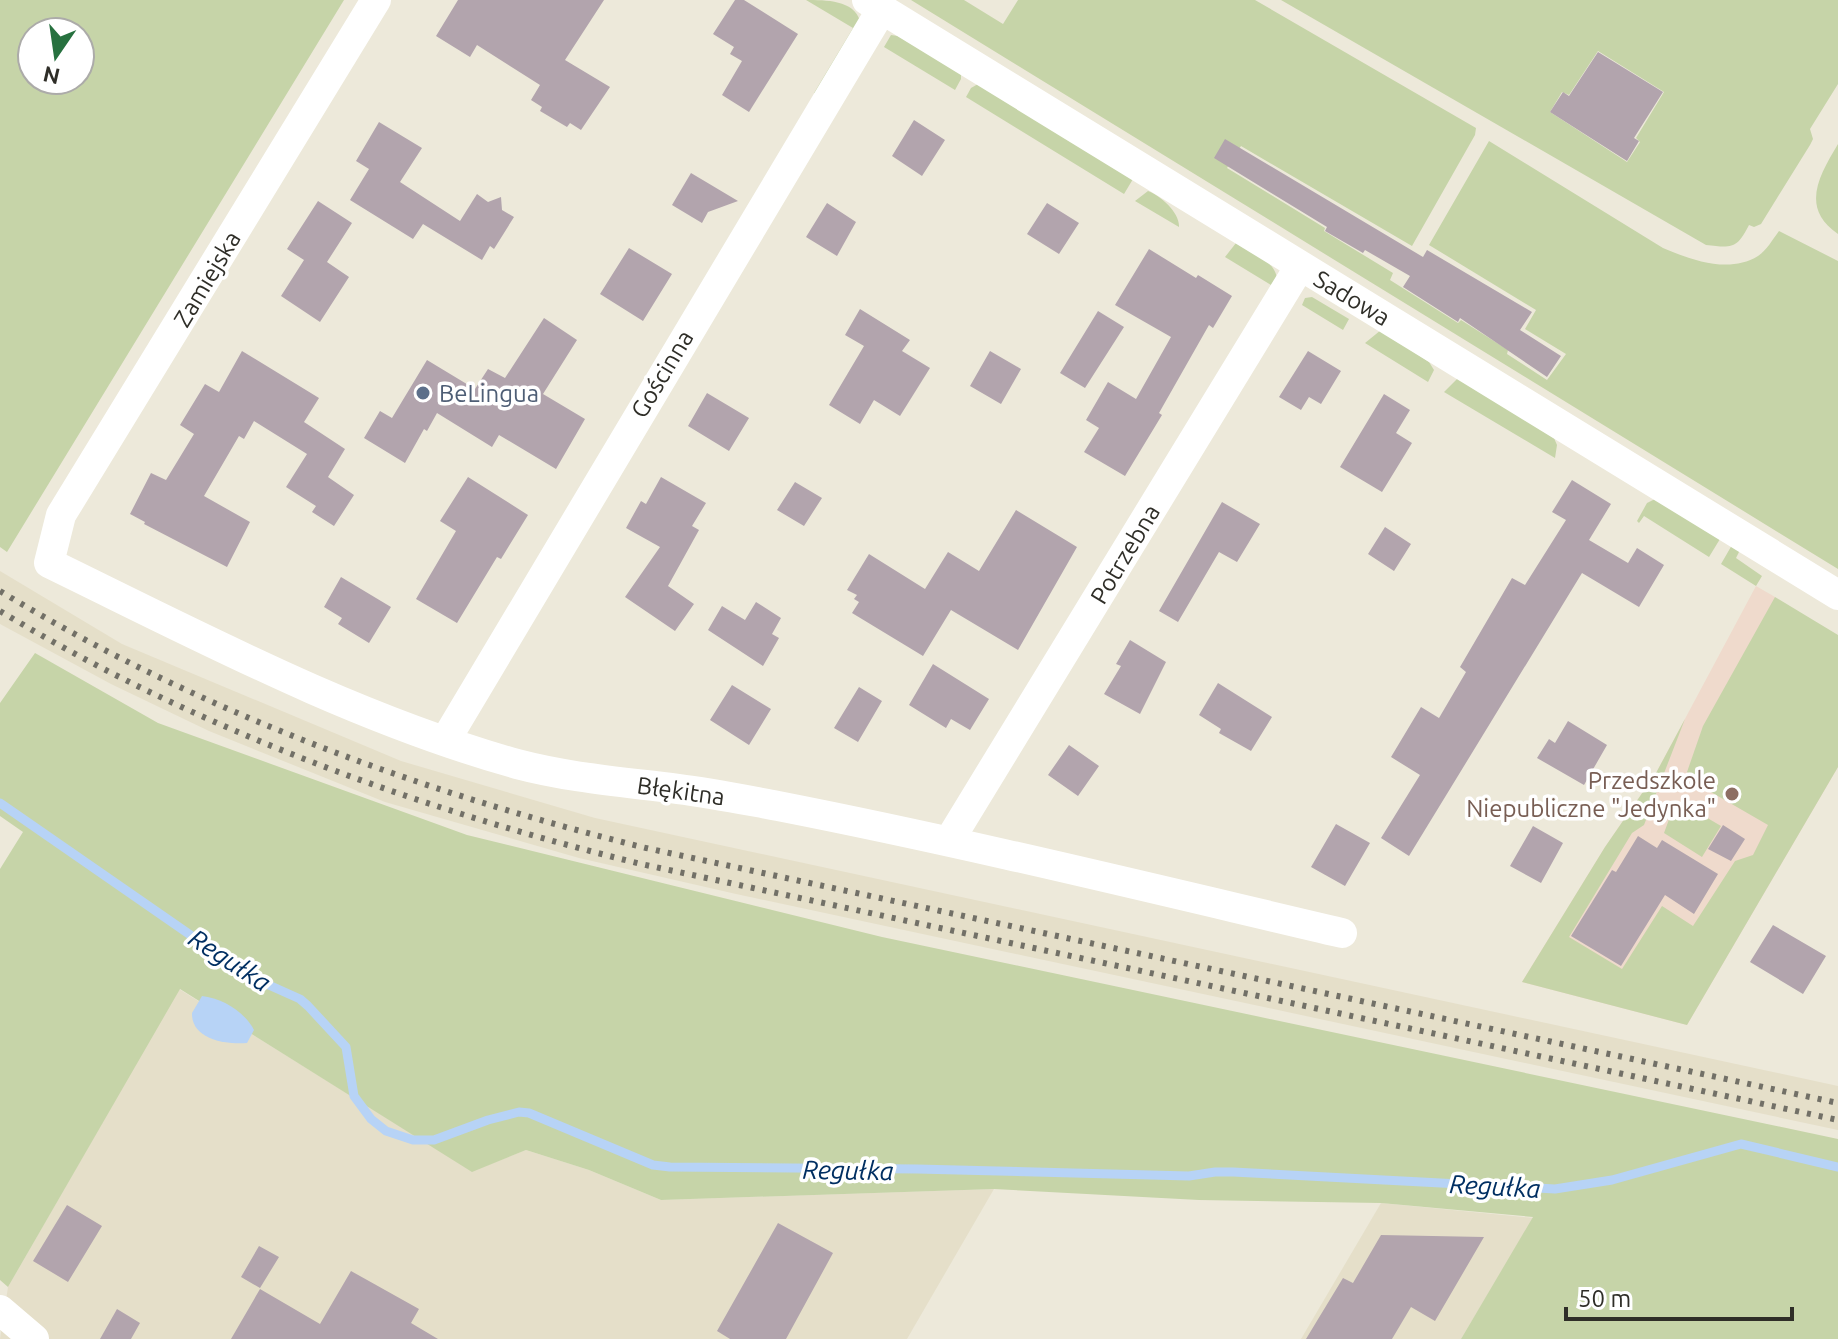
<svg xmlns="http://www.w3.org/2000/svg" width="1838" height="1339" font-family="Ubuntu,sans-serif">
<rect width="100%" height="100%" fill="#ede9da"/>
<path fill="#e5dfc9" d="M 0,571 L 122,644 L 401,761 L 595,818 L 1838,1086 L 1838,1130 L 736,894 L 579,858 L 385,802 L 209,731 L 111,684 L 0,624 Z
M 179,989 L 472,1171 L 526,1150 L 589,1170 L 661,1200 L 994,1189 L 907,1339 L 0,1339 L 8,1287 Z
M 1381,1203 L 1534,1218 L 1461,1339 L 1301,1339 Z"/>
<path fill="#efdacc" d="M 1756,586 L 1775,597 L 1838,767 L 1687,1025 L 1522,982 L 1605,847 L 1656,773 Z"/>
<path fill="#c6d4a8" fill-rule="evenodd" d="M 0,0 L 344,0 L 7,552 L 0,547 ZM 80,32 L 80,80 L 32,80 L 32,32 Z
M 806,0 C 826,0 854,0 860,21 L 818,95 L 814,93 L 853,28 Z
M 911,0 L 964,0 L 1003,24 L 1018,0 L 1255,0 L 1476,128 L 1475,135 L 1412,246 L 1241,146 L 1227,168 L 1325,228 L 1324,231 L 1393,273 L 1390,280 L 1458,323 L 1461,320 L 1508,350 L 1507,354 L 1547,380 L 1566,354 L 1525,329 L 1536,310 L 1429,245 L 1489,141 L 1663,248 C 1691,260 1729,274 1758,256 C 1766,251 1773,239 1779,231 L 1838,261 L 1838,569 Z
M 1281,0 L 1838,0 L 1838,84 L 1810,129 L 1813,139 L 1810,145 L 1761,224 L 1754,227 L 1749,225 C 1737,249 1732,248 1706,245 ZM 1598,51 L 1664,92 L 1636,138 L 1640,142 L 1627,162 L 1550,112 L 1562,92 L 1569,95 Z
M 891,35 L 898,36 L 961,73 L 961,79 L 955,90 L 884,47 Z
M 978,84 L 1133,179 L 1124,194 L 966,97 L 971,88 Z
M 1838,144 L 1838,234 C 1800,208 1819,176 1838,144 Z
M 1148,191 C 1161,196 1180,213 1179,227 L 1135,201 Z
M 1236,243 C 1254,254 1276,260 1278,283 L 1271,285 L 1225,257 Z
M 1312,297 L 1349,319 L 1343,330 L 1302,305 L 1305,298 Z
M 1381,330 L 1429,362 L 1434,370 L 1428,382 L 1365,343 Z
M 1458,378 L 1554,438 L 1557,445 L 1555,458 L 1444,392 Z
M 1655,499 L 1720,539 L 1709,557 L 1644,516 L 1639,523 L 1637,521 L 1647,503 Z
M 1732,545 L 1740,550 L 1736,558 L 1762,576 L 1756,586 L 1721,564 Z
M 1775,597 L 1838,635 L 1838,767 L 1687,1025 L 1522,982 L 1605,847 L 1656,773 L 1685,719 L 1644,825 L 1632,833 L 1569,937 L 1622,969 L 1662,906 L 1693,926 L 1735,861 L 1753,855 L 1768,825 L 1704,788 L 1697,787 L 1687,772 L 1703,726 Z
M 35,653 L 158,723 L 467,835 L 882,937 L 1838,1139 L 1838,1339 L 1461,1339 L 1533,1217 L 1381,1203 L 1199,1200 L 994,1189 L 661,1200 L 589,1170 L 526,1150 L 472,1172 L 180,989 L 8,1287 L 0,1280 L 0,869 L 23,832 L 0,816 L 0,703 Z
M 1674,806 L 1687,806 L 1721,826 L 1702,857 L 1664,833 Z"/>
<path fill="#b7d3f6" d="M 202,996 C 222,998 245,1012 254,1030 L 247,1043 C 226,1045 191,1039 192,1013 Z"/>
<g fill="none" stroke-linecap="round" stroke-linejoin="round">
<path stroke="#b7d3f6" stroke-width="9" d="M 0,803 L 251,977 L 300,999 L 308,1006 L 346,1047 L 354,1096 L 371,1119 L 386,1131 L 413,1140 L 434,1140 L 488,1120 L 519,1112 L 529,1113 L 653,1165 L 670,1167 L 917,1169 L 1189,1176 L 1215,1172 L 1233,1172 L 1555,1189 L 1612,1180 L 1741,1144 L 1838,1167"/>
</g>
<path fill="#b2a4ad" d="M 458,0 L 604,0 L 565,60 L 610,87 L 581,130 L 570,123 L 567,127 L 540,111 L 542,107 L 531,100 L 540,85 L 477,45 L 470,57 L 436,36 Z
M 735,0 L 744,0 L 798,34 L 749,112 L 722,95 L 742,61 L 730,54 L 734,47 L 713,34 Z
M 1598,52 L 1663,92 L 1634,138 L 1639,141 L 1627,161 L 1550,112 L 1563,92 L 1569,96 Z
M 914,120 L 945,140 L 922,176 L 892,156 Z
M 379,122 L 422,148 L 400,182 L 460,221 L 477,194 L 488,202 L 501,197 L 502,210 L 514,217 L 494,249 L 490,246 L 482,260 L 423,224 L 413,239 L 350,200 L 369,169 L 356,161 Z
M 1225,139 L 1423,257 L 1427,250 L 1532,312 L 1520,330 L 1561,356 L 1547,377 L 1460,318 L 1458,322 L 1403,287 L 1410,276 L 1365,250 L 1363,253 L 1325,231 L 1327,227 L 1214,158 Z
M 691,173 L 738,201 L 708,212 L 702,223 L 672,205 Z
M 318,201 L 352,223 L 327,262 L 349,277 L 320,322 L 281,296 L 304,260 L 287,249 Z
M 827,203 L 856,222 L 837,256 L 806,237 Z
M 1047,203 L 1079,223 L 1059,254 L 1027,234 Z
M 629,248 L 672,274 L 643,321 L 600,294 Z
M 1149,249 L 1196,278 L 1198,275 L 1232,296 L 1213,328 L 1209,325 L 1159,413 L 1162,415 L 1125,476 L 1084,452 L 1099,428 L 1086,420 L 1108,382 L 1136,399 L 1171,337 L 1115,305 Z
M 860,309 L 910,340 L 902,351 L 930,368 L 900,416 L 874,400 L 860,424 L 829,405 L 864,346 L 845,335 Z
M 1098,311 L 1124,327 L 1085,388 L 1060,373 Z
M 544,318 L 577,340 L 543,394 L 585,419 L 556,469 L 499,435 L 492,447 L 437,413 L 427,431 L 424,429 L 405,463 L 364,438 L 380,411 L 392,418 L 427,360 L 475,389 L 488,369 L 505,378 Z
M 242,351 L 319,398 L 304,422 L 345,449 L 328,477 L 354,495 L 334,526 L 312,512 L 316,506 L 286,487 L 307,454 L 254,421 L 244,439 L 239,436 L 204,496 L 250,522 L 227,567 L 144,524 L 145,522 L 130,514 L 151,473 L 166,480 L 194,434 L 180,425 L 205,384 L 219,392 Z
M 990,351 L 1021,369 L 1001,404 L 970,386 Z
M 1308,351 L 1341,371 L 1321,404 L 1309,397 L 1301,410 L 1279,397 Z
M 707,393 L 749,418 L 729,451 L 688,426 Z
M 1384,394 L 1410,410 L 1396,433 L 1412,443 L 1382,492 L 1340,467 Z
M 468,477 L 528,515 L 501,559 L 497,557 L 457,623 L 416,599 L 456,531 L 440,521 Z
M 661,477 L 706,503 L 692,526 L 699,530 L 668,586 L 694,604 L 675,631 L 625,597 L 660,547 L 626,528 L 641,501 L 646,504 Z
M 1572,480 L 1611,504 L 1589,540 L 1628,563 L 1637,548 L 1664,565 L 1639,607 L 1582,573 L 1409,856 L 1381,838 L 1420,775 L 1391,757 L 1421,707 L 1439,718 L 1466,672 L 1460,667 L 1512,578 L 1525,585 L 1566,520 L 1552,512 Z
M 795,482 L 822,498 L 804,526 L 777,510 Z
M 1222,502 L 1260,524 L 1237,562 L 1219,552 L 1178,622 L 1159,611 Z
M 1016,510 L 1077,547 L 1018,650 L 951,610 L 923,656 L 852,613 L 859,602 L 854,599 L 857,595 L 847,590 L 869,554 L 925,589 L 948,552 L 979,571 Z
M 1385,527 L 1411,544 L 1394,571 L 1368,554 Z
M 341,577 L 391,607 L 369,643 L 338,624 L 342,618 L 324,607 Z
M 756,602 L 781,618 L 772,634 L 779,638 L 763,666 L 708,630 L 722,606 L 745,620 Z
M 1130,640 L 1166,662 L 1140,714 L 1104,694 L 1121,666 L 1116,664 Z
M 933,664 L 989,699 L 970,730 L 951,719 L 946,728 L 909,705 Z
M 1218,683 L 1272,717 L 1251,751 L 1219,733 L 1221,729 L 1199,715 Z
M 732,685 L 771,709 L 749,745 L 710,720 Z
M 859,687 L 882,701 L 858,742 L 834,728 Z
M 1568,721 L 1607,745 L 1584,785 L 1537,758 L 1549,739 L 1555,743 Z
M 1069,745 L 1099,766 L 1078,796 L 1048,775 Z
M 1336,824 L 1370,843 L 1345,886 L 1311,867 Z
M 1723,825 L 1745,839 L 1731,861 L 1708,849 Z
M 1533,826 L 1563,843 L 1541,883 L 1510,866 Z
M 1638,836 L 1657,848 L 1662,840 L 1718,874 L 1694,914 L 1665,895 L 1621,966 L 1571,936 L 1612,870 L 1616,872 Z
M 1773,925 L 1826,956 L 1803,994 L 1750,962 Z
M 67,1205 L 102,1226 L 68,1282 L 33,1261 Z
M 778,1223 L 833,1253 L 786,1339 L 730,1339 L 717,1331 Z
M 1381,1235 L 1484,1237 L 1435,1321 L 1411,1307 L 1392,1339 L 1306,1339 L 1343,1278 L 1353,1283 Z
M 259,1246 L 279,1257 L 260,1288 L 241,1277 Z
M 351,1271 L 419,1309 L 411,1323 L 438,1339 L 231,1339 L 260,1289 L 320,1324 Z
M 117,1309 L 140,1323 L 131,1339 L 100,1339 Z"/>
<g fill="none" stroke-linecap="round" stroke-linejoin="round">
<path stroke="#fff" stroke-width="30" d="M 376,0 L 61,515 L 49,563 C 201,637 353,718 517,764 C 570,778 624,782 678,789 C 711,793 745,800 778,806 C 967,843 1154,889 1342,933
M 867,0 L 1838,595
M 445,741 L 882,9
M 949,841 L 1300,266
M 0,1310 L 34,1339"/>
<path stroke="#727067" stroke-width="6" stroke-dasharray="4 8" stroke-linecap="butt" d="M 0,591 C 199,712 420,792 646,848 L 1838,1103
M 0,611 C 197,730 418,809 641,864 L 1838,1120"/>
</g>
<circle fill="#5c6f8a" stroke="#fff" stroke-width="3" cx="423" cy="393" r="8"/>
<circle fill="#8d6e63" stroke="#fff" stroke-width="3" cx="1732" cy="794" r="8"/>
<g text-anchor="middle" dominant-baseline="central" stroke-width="7" stroke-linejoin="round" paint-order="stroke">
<g font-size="24" fill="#2f2e28" stroke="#fff">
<text transform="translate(207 279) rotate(-59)">Zamiejska</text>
<text transform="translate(1352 298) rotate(31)">Sadowa</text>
<text transform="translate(662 374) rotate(-59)">Gościnna</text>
<text transform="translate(1125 554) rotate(-59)">Potrzebna</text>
<text transform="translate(681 791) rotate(8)">Błękitna</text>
</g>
<g font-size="24" fill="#4e5e75" stroke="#fff" text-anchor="start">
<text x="439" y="393">BeLingua</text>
</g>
<g font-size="24" fill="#785e54" stroke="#fff" text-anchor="end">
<text x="1716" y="780">Przedszkole<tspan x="1716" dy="28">Niepubliczne "Jedynka"</tspan></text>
</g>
<g font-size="26" font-style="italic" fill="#012f62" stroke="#fff">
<text transform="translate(230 960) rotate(33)">Regułka</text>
<text transform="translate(848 1170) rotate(1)">Regułka</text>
<text transform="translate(1495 1186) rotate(3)">Regułka</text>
</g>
</g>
<g transform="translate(56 56) rotate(193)"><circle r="38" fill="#ffffff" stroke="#acaba9" stroke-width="2"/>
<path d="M0-6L14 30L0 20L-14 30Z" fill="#27713f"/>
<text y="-12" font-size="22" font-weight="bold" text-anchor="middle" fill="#2f2e28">N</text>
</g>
<path d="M1566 1307v12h226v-12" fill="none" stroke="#2f2e28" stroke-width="4"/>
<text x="1578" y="1307" font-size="24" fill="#2f2e28" stroke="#ffffff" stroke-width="6" paint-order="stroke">50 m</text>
</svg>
